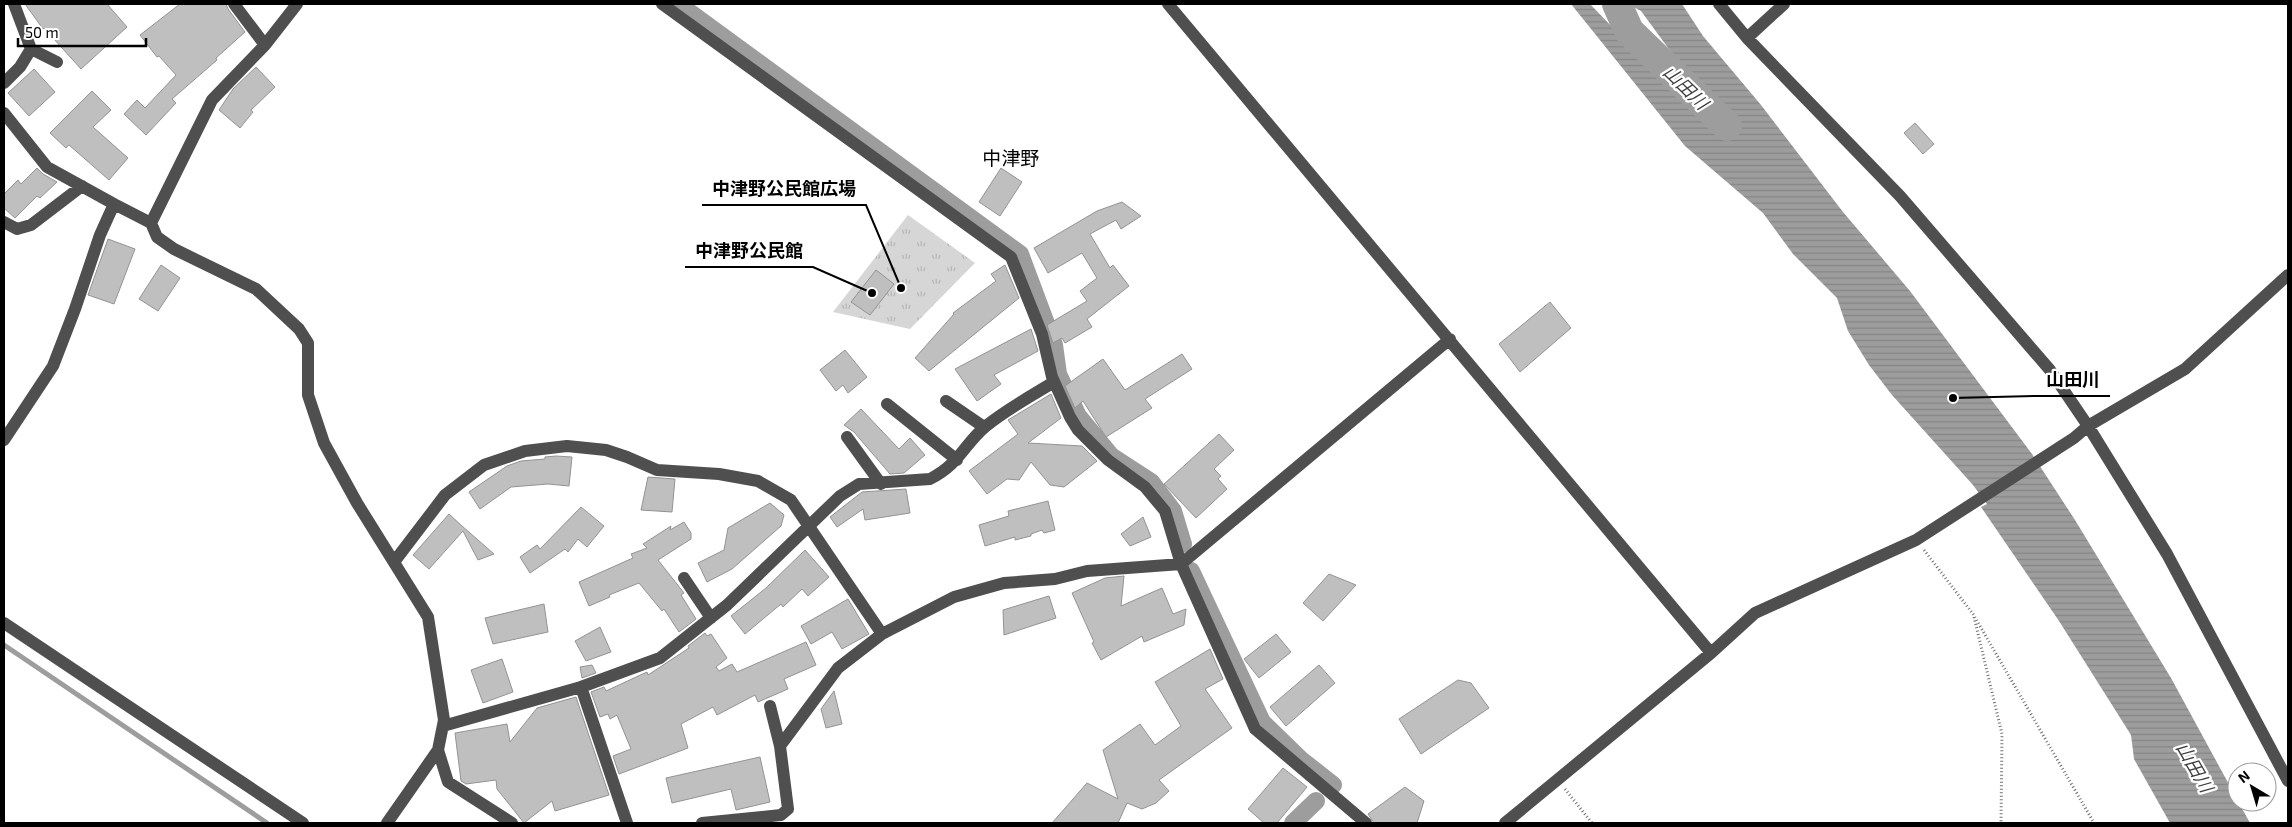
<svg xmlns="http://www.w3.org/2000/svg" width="2292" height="827" font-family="'Exo 2','Noto Sans JP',sans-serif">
<defs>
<pattern id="grass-tufts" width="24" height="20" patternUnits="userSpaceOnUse" patternTransform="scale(1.25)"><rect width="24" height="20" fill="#d6d6d6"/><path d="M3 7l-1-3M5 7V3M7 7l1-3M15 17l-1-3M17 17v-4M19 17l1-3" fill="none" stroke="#b6b6b6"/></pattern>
<pattern id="water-rules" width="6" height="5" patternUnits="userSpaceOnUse" patternTransform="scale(1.25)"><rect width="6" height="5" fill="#9d9d9d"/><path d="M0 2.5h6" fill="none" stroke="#858585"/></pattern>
</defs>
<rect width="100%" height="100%" fill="#fff"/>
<path fill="url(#grass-tufts)" d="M 908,215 L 975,263 L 910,329 L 833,312 Z"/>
<path fill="url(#water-rules)" d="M 1571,4 L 1590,4 L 1614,29 L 1685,94 L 1698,98 L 1677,60 L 1641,11 L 1628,4 L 1682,4 L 1703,36 L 1761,105 L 1843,212 L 1910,291 L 2032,454 L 2075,520 L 2171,678 L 2250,823 L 2170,823 L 2134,759 L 2131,735 L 2059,621 L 1981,507 L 1987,504 L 1973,485 L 1892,395 L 1869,365 L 1848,331 L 1837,298 L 1793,254 L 1763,213 L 1685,146 Z"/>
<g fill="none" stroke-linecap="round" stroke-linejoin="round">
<path stroke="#9d9d9d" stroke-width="5" d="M 4,645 L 267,823"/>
<path stroke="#9d9d9d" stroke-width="18" d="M 678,4 L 1020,254 L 1054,345 L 1058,374 L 1078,416 L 1111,456 L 1151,482 L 1173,511 L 1183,544
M 1191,571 L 1262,722 L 1300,759 L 1333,785
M 1293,823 L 1316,801"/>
<path stroke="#9d9d9d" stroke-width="30" d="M 1617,4 L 1629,31 L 1727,126"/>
</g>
<path fill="#bfbfbf" stroke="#939393" d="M 25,4 L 107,4 L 127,27 L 81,69 L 44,28 L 43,29 Z
M 180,4 L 226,4 L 228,9 L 245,32 L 216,58 L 217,60 L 172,99 L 176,103 L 146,135 L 124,114 L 137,100 L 145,108 L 176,75 L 159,56 L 157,57 L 140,35 Z
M 256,67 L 275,87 L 251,110 L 253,112 L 240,128 L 219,110 L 233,89 Z
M 34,69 L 55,92 L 29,116 L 8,93 Z
M 92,91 L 111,110 L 93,127 L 128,158 L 109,180 L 69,145 L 66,148 L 50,133 Z
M 1915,123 L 1934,144 L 1923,154 L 1904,133 Z
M 37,168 L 43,174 L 57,182 L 40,198 L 37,196 L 15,218 L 4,208 L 4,194 L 18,180 L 21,184 Z
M 1001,168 L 1022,182 L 1000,216 L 979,202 Z
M 1122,202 L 1141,216 L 1121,229 L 1116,220 L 1090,234 L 1110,268 L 1113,265 L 1129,286 L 1087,319 L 1092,327 L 1065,343 L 1062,338 L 1053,343 L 1047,325 L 1087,301 L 1080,291 L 1097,278 L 1082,253 L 1048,273 L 1034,248 L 1097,211 Z
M 108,239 L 135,249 L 114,304 L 88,295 Z
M 161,265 L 180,278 L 158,311 L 139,299 Z
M 1005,265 L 1019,298 L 929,371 L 915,358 L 954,314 L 953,313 L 996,281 L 991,274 Z
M 876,270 L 894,284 L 870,315 L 851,302 Z
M 1550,302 L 1571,328 L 1520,372 L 1499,344 Z
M 1031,329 L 1038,351 L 994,375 L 1001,384 L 977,401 L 955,369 Z
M 845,350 L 867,377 L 848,393 L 843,385 L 836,391 L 820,370 Z
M 1182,354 L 1192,369 L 1145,399 L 1152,408 L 1106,437 L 1083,401 L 1075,408 L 1065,386 L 1103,359 L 1125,390 Z
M 1051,394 L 1061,418 L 1028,443 L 1082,446 L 1097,461 L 1064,487 L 1050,485 L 1031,462 L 1019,480 L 1007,479 L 987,494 L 969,471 L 1018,434 L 1008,420 Z
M 861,409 L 899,449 L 910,438 L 925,455 L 904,473 L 890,474 L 854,432 L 844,425 Z
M 1219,434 L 1234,450 L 1214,469 L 1221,476 L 1218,479 L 1227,489 L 1196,518 L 1164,484 Z
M 556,456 L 572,457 L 569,486 L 548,484 L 511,487 L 480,509 L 469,492 L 507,466 L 521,461 L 545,459 L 545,457 Z
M 648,477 L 675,479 L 672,512 L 641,510 Z
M 906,489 L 910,513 L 865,520 L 863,509 L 837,527 L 830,517 L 862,492 Z
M 1048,501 L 1055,530 L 1044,533 L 1042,530 L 1031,534 L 1031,536 L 1015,540 L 1015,537 L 985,546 L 979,525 L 1009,516 L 1008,511 Z
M 770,503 L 784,515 L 781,526 L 732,569 L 707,582 L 698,563 L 724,550 L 728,528 Z
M 581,507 L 604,526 L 587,547 L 578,539 L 568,552 L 565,549 L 530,573 L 520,557 L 537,545 L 540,549 Z
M 449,514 L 462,526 L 494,554 L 478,560 L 463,531 L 429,569 L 413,555 Z
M 1143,517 L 1151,537 L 1130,546 L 1121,534 Z
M 684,522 L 691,533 L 691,539 L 658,560 L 684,593 L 681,595 L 696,619 L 679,632 L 664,609 L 662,611 L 639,583 L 609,595 L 610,597 L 589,606 L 579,582 L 633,558 L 631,554 L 647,548 L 643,544 L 671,526 L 670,530 Z
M 805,550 L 829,577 L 808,596 L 802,589 L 783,607 L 781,604 L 745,634 L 731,616 L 766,588 Z
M 1329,574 L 1356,585 L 1323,621 L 1303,603 Z
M 1124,576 L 1121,606 L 1162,588 L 1173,614 L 1186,609 L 1184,625 L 1144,642 L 1142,636 L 1101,660 L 1092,643 L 1094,642 L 1072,593 L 1105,578 Z
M 1049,596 L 1056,618 L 1004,635 L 1003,610 Z
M 848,599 L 869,634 L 842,649 L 832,632 L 811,644 L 801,626 Z
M 544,604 L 548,632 L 493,644 L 485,618 Z
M 600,627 L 611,652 L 586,661 L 575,641 Z
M 705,633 L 707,636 L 711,634 L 727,658 L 716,667 L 719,671 L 732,664 L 737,672 L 806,642 L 816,665 L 784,679 L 788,689 L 758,702 L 755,695 L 717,715 L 713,707 L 681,724 L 688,748 L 619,774 L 613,756 L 631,749 L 617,715 L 610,719 L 608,714 L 600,717 L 591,692 L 604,687 L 606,691 L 647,672 L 648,675 L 689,648 L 688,646 Z
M 1276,634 L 1291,652 L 1259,678 L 1244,659 Z
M 1210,649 L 1223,679 L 1205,689 L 1232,728 L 1159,780 L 1169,791 L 1156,803 L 1142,809 L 1127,803 L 1118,823 L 1052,823 L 1087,783 L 1118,799 L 1103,750 L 1140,724 L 1155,745 L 1181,726 L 1155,682 Z
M 502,659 L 513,692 L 483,703 L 471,670 Z
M 592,665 L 596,673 L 582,678 L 580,667 Z
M 1319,665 L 1335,683 L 1286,726 L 1270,707 Z
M 1458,680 L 1471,683 L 1489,708 L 1421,754 L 1399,719 Z
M 834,691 L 842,724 L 826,728 L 821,709 Z
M 576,697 L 609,795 L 555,811 L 552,801 L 524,823 L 497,789 L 496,780 L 466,784 L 461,781 L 455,733 L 507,724 L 510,742 L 537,708 Z
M 760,757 L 770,802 L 736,810 L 731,789 L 672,803 L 666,778 Z
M 1283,768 L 1307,787 L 1277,823 L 1264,823 L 1248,809 Z
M 1405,787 L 1424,801 L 1417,823 L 1374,823 L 1368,814 Z"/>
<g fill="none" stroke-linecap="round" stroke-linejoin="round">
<path stroke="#717171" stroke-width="3" stroke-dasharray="1 2.5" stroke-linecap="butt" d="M 1924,550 L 1973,614 L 2094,823
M 1974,617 L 2002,734 L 2001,823
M 1565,789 L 1592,823"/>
<path stroke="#4f4f4f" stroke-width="12" d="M 234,4 L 265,45
M 662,4 L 1011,257 L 1042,334 L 1052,377 L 1070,417 L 1078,430 L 1108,460 L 1145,487 L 1165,511 L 1181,564 L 1255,729 L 1366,823
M 1168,4 L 1711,653
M 1719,4 L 1747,38 L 1900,196 L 2050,370 L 2088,426 L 2167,554 L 2288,781
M 1747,38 L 1784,4
M 31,49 L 57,62
M 4,83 L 20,67 L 31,49 L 14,4
M 4,113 L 47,167 L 114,204
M 4,222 L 17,229 L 31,225 L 82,186
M 151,223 L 212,100 L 265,45 L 297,4
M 946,401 L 984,427
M 887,404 L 957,460
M 847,437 L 881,484
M 4,440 L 53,366 L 75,309 L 100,235 L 114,204 L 151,223 L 157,237 L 174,249 L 256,289 L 299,329 L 308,343 L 308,395 L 324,443 L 357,503 L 428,617 L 444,720 L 438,750 L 387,823
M 394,562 L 445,495 L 484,465 L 525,451 L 567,446 L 606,450 L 627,457 L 657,470 L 719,474 L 758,481 L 791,500 L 882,634 L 838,668 L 780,746 L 788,809 L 781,815 L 702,823
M 684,578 L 711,618
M 4,623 L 303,823
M 882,634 L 954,597 L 1004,583 L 1055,579 L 1087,571 L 1181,564 L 1450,339
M 581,687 L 660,658 L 727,605 L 840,496 L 859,484 L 930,479 C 960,464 964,444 986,426 C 1007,409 1031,396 1054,382
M 770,706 L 780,746
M 443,726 L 581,687 L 627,823
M 438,750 L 448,782 L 512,823
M 1505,823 L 1711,653 L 1755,613 L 1916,540 L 2074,438 L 2088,426 L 2185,369 L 2288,275"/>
</g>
<g text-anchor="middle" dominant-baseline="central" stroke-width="4.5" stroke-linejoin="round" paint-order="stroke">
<g font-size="18" font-style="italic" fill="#3e3e3e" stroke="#fff">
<text transform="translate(1686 87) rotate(44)">山田川</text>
<text transform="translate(2195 767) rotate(60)">山田川</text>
</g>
<g font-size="19" fill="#000" stroke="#fff">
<text x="1011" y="157">中津野</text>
</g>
</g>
<path fill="none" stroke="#000" stroke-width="2" d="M901 288L866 205H702M872 293L813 267H685M1953 398L2036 396H2110"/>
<g fill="#000" stroke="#fff" stroke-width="2">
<circle cx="901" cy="288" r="5"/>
<circle cx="872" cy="293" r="5"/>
<circle cx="1953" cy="398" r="5"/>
</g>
<g font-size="18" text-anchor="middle" font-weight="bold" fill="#000" stroke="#fff" stroke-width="4.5" stroke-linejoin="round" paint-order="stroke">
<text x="784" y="195">中津野公民館広場</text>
<text x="749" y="257">中津野公民館</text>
<text x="2073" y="386">山田川</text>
</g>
<rect width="2292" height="827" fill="none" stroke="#000000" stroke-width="10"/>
<g transform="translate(2252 787) rotate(322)"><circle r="24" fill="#ffffff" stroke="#999999"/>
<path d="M0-4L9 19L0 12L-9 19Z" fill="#000000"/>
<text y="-8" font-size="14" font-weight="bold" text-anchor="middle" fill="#000000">N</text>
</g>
<path d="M18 38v8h128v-8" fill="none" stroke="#000000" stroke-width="2.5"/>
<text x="25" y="38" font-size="15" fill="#000000" stroke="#ffffff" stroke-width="4" paint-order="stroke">50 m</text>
</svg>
